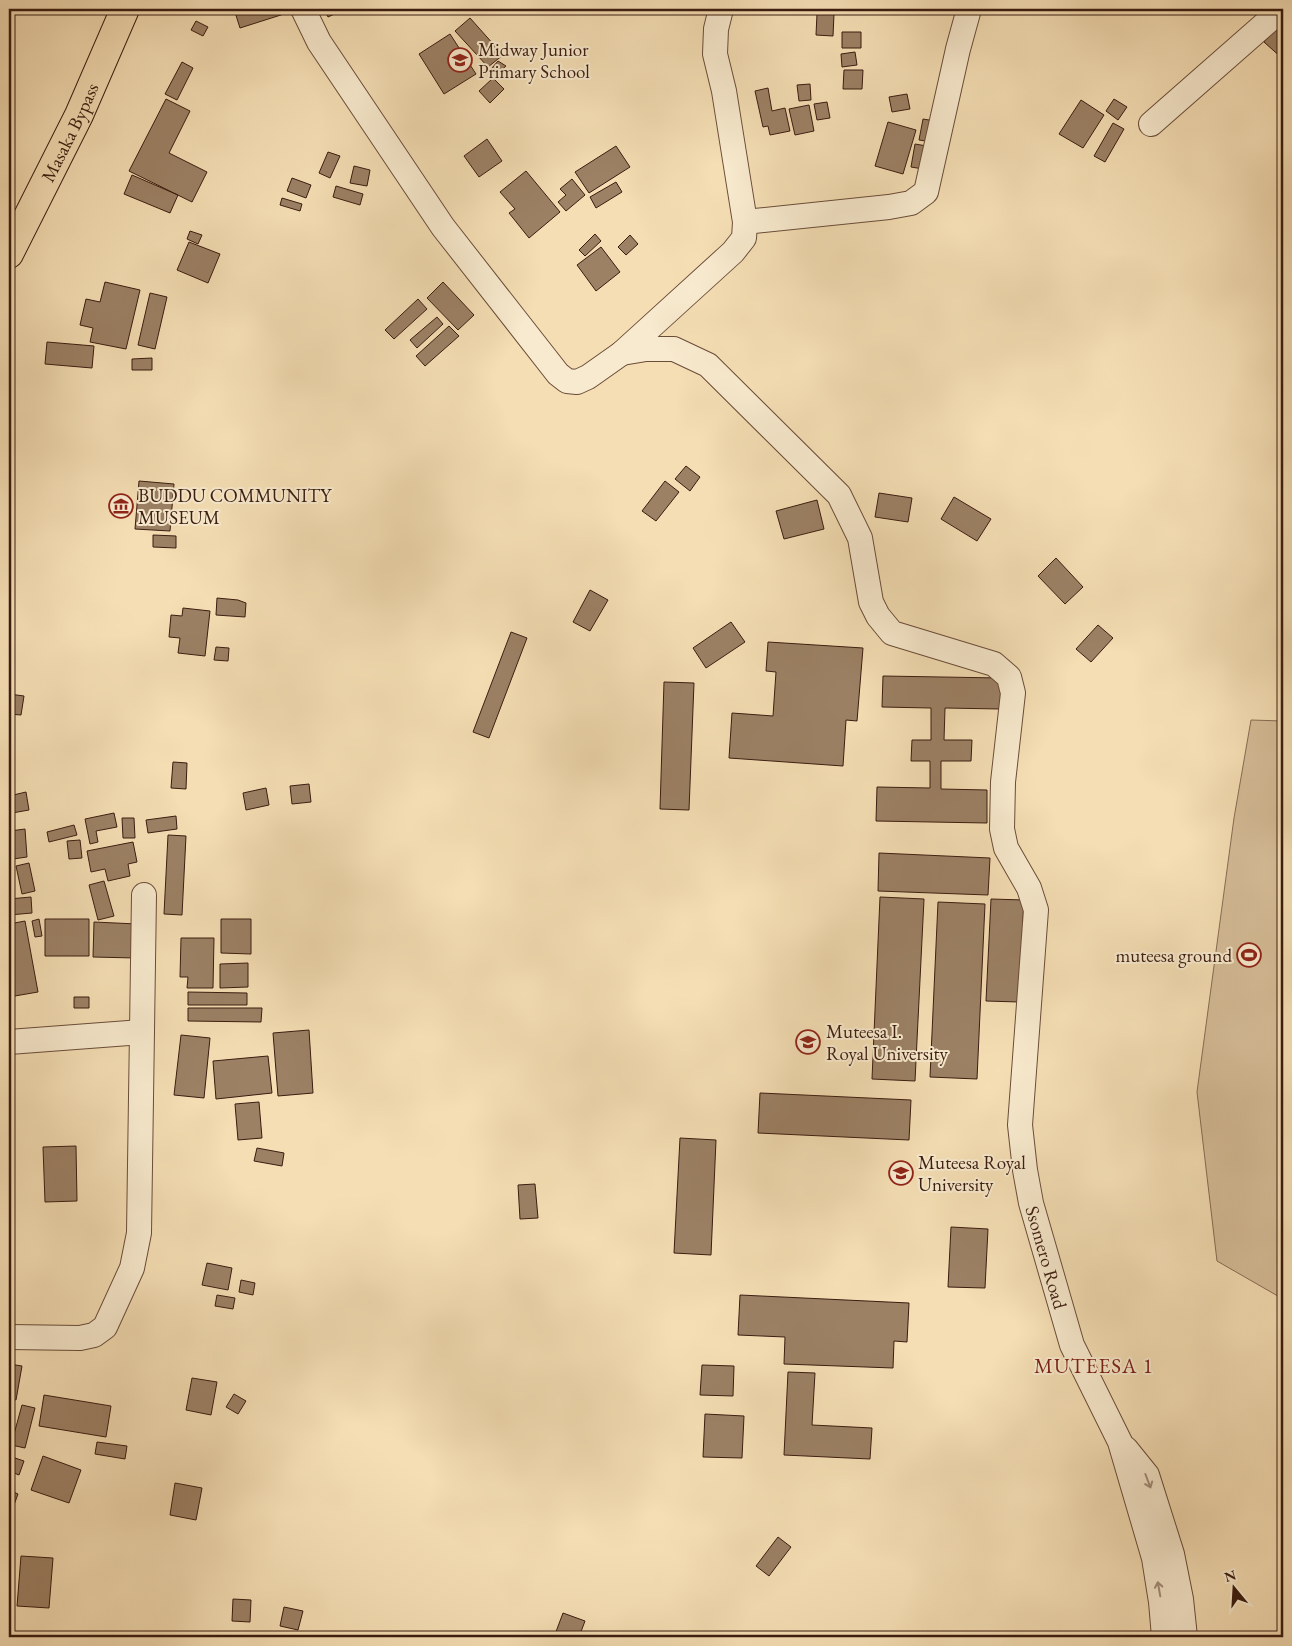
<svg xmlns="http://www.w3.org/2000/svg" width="1292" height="1646" font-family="'EB Garamond',serif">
<rect width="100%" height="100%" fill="#f5deb4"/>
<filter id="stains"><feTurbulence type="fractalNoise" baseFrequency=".004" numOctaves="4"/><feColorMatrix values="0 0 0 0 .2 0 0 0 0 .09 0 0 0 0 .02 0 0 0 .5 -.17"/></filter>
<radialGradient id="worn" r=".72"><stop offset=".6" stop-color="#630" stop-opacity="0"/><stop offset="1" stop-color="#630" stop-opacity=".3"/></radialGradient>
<path fill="#d5bd98" stroke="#886c54" d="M 1251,720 L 1283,721 L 1283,1299 L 1217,1261 L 1197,1092 L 1234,818 Z"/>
<path fill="#9c8165" stroke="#3b1c10" d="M 234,9 L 282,9 L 284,14 L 240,28 Z
M 324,9 L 345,9 L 328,17 Z
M 817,14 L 834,14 L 833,36 L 816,35 Z
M 470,18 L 503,55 L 488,67 L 455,31 Z
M 1283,20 L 1283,59 L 1264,42 Z
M 196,21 L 208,27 L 203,36 L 191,30 Z
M 842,32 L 861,32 L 861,48 L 842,48 Z
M 450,34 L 476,74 L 444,94 L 419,54 Z
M 855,52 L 857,65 L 842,67 L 841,54 Z
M 498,61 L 506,66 L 497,74 L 492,68 Z
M 182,62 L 193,68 L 177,100 L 165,94 Z
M 844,70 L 863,70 L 862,89 L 843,89 Z
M 493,78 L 504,89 L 490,103 L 479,91 Z
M 810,84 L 811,100 L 799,101 L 797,85 Z
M 768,88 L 772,111 L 785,108 L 790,131 L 770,135 L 768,126 L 763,127 L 755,91 Z
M 907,94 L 910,109 L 892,112 L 889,97 Z
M 166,99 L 190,111 L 169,153 L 207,172 L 192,202 L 129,171 Z
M 1114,99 L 1127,107 L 1118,120 L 1106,111 Z
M 1081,100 L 1104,115 L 1083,148 L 1059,134 Z
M 827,102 L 830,118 L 817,120 L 814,104 Z
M 809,105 L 814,131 L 795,135 L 789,109 Z
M 923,119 L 935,121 L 932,142 L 919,140 Z
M 888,122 L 916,130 L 903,174 L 875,166 Z
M 1113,123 L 1124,129 L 1105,162 L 1094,156 Z
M 487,139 L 502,161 L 479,177 L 464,156 Z
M 915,144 L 927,146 L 923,169 L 911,167 Z
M 616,146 L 630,167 L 589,193 L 575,172 Z
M 328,152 L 340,156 L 330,178 L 319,173 Z
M 354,166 L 370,170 L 367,186 L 350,183 Z
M 526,171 L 560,212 L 529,238 L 509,213 L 515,209 L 500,192 Z
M 132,175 L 178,195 L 170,213 L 124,194 Z
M 292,178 L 311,185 L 306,198 L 287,191 Z
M 572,179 L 585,195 L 566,211 L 558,202 L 566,195 L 560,189 Z
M 616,182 L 622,192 L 596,208 L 590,197 Z
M 336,186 L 363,194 L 360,205 L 333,197 Z
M 282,198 L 302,204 L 300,211 L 280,205 Z
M 190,231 L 202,235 L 198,244 L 187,239 Z
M 595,234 L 601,241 L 585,256 L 579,250 Z
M 630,235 L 638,244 L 626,255 L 618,247 Z
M 189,242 L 220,254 L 208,283 L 177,270 Z
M 601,247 L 620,272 L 596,291 L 577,265 Z
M 105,282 L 140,290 L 126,349 L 90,342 L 93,328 L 80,325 L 86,299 L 100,302 Z
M 443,282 L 474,315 L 458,330 L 427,298 Z
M 150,293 L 167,297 L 155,349 L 138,345 Z
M 418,299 L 427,309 L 394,339 L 385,330 Z
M 437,317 L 443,324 L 417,348 L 410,340 Z
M 449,326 L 459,336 L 425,366 L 416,356 Z
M 47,342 L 94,346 L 92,368 L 45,364 Z
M 152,358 L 152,370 L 132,370 L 132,359 Z
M 686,466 L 700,477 L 690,491 L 675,479 Z
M 139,481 L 174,484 L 170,531 L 135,529 Z
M 665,481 L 679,492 L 656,521 L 642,511 Z
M 879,493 L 912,498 L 908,522 L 875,517 Z
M 954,497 L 991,519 L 977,541 L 941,519 Z
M 817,500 L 824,529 L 784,539 L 776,511 Z
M 153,535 L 176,536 L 176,548 L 153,547 Z
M 1056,558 L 1083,587 L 1065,604 L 1038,576 Z
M 590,590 L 608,600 L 590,631 L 573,622 Z
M 217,598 L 238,600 L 246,603 L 245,617 L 216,615 Z
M 183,608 L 210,611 L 205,656 L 178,653 L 180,638 L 169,637 L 171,615 L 182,616 Z
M 731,622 L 745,642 L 706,668 L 693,648 Z
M 1098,625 L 1113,638 L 1091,662 L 1076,649 Z
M 511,632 L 527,638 L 489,738 L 473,732 Z
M 768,642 L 863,648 L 857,721 L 846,720 L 843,766 L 729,758 L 732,713 L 773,716 L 776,672 L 766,671 Z
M 216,647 L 229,648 L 228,661 L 214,660 Z
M 883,676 L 1001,678 L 1000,709 L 945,708 L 944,740 L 972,740 L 971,761 L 941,761 L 941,789 L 987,790 L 987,823 L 876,821 L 877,787 L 930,788 L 930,761 L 911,761 L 912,740 L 931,740 L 931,708 L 882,707 Z
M 664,682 L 694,683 L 689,810 L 660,809 Z
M 9,694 L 24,696 L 21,715 L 9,714 Z
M 173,762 L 187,763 L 186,789 L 171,788 Z
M 309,784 L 311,802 L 292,804 L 290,786 Z
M 266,788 L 269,805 L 246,810 L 243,793 Z
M 26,792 L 29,810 L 12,813 L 9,796 Z
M 114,813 L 117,827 L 96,831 L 98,842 L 90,844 L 85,819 Z
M 176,816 L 177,829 L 148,833 L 146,820 Z
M 122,818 L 134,818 L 135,838 L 123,838 Z
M 74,825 L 77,835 L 49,842 L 47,832 Z
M 25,829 L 27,857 L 13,859 L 10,831 Z
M 168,835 L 186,836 L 182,915 L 164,914 Z
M 80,840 L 82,858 L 69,859 L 67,841 Z
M 133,842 L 137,862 L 128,864 L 130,876 L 108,881 L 105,869 L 91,872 L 87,851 Z
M 879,853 L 990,858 L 988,895 L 878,891 Z
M 29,863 L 35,891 L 22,894 L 16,866 Z
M 104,881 L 114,916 L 98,920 L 89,885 Z
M 31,897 L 32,913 L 9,915 L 9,899 Z
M 880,897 L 924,899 L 915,1081 L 872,1079 Z
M 991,899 L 1024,900 L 1019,1002 L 986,1001 Z
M 938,902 L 985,904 L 977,1079 L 930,1077 Z
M 39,919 L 42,936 L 35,937 L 32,921 Z
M 45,919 L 89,919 L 89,956 L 45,956 Z
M 221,919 L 251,919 L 251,954 L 221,953 Z
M 25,921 L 38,992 L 9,997 L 9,924 Z
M 94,922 L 137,924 L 135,958 L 93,957 Z
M 181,938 L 214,938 L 213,988 L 187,988 L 188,977 L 180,977 Z
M 248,963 L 248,987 L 220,988 L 220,964 Z
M 188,992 L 247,993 L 247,1005 L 188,1005 Z
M 74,997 L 89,997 L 89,1008 L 74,1008 Z
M 188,1008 L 262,1008 L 261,1022 L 188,1021 Z
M 309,1030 L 313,1093 L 278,1096 L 273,1033 Z
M 181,1035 L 210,1038 L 204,1098 L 174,1095 Z
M 268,1056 L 272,1093 L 216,1099 L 213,1061 Z
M 760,1093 L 911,1100 L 909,1140 L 758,1133 Z
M 259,1102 L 262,1138 L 238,1140 L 235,1104 Z
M 680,1138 L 716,1140 L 711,1255 L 674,1253 Z
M 76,1146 L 77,1201 L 45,1202 L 43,1147 Z
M 257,1148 L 284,1153 L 282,1166 L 254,1161 Z
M 535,1184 L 538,1218 L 520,1219 L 518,1185 Z
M 951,1227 L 988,1229 L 985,1288 L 948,1287 Z
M 207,1263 L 232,1268 L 228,1290 L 202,1285 Z
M 241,1280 L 255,1283 L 253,1295 L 239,1292 Z
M 217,1295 L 235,1298 L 233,1309 L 215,1306 Z
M 740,1295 L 909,1303 L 907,1342 L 894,1341 L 893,1368 L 784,1364 L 785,1337 L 738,1335 Z
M 9,1364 L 22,1366 L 16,1400 L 9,1398 Z
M 702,1365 L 734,1366 L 733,1396 L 700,1395 Z
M 788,1372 L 815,1373 L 812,1425 L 872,1428 L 870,1459 L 784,1455 Z
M 192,1378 L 217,1382 L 211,1415 L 186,1410 Z
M 234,1394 L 246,1401 L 238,1414 L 226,1407 Z
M 44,1395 L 111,1406 L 106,1437 L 39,1426 Z
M 22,1405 L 35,1408 L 25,1448 L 11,1445 Z
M 705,1414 L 744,1416 L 742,1458 L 703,1457 Z
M 97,1442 L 127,1446 L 125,1459 L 95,1454 Z
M 9,1456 L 24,1461 L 19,1475 L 9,1471 Z
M 43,1456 L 81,1470 L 69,1503 L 31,1490 Z
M 175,1483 L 202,1488 L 196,1520 L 170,1515 Z
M 9,1490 L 18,1494 L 11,1513 L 9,1512 Z
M 778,1537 L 791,1547 L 769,1576 L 756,1566 Z
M 21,1556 L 53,1558 L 49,1608 L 17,1606 Z
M 233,1599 L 251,1600 L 250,1622 L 232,1621 Z
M 284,1607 L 303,1611 L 298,1630 L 280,1626 Z
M 563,1613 L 585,1621 L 579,1637 L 554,1637 Z"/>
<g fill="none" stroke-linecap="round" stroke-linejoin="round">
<g stroke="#6a4c39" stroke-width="26">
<g id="minor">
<path d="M 303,9 L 319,42 L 443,227 L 558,374 L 567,381 L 577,382 L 588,377 L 622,353 L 733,252 L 744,238 L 745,222 L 724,91 L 715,54 L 716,29 L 721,9"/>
<path d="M 1151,124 L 1282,9"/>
<path d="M 745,222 L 889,207 L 911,203 L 926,192 L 958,49 L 969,9"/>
<path id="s1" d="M 622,353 L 646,349 L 674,349 L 708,365 L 839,495 L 860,538 L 871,602 L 878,616 L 892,633 L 994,664 L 1009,677 L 1013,693 L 1003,782 L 1002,829 L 1006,848 L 1029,888 L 1036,910 L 1020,1125 L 1025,1170 L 1031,1203 L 1072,1345 L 1120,1442 L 1154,1558 L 1161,1602 L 1164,1637"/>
<path d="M 9,1042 L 142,1032"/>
<path d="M 9,1337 L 80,1338 L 94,1335 L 105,1327 L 132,1268 L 139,1233 L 144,895"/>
<path d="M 1126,1449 L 1147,1475 L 1172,1554 L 1181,1599 L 1185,1637"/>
</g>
</g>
<g stroke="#3b1c10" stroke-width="30">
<g id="highway">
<path id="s2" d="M 9,254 L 79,115 L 125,9"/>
</g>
</g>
<use href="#minor" stroke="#f8eace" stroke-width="24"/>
<use href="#highway" stroke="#f5deb4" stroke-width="28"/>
</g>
<defs><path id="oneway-shaft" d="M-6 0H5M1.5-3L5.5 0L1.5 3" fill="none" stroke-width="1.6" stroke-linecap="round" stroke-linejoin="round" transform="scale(1.25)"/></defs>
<g stroke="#a38d78">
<use href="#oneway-shaft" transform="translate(1148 1481) rotate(69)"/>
<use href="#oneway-shaft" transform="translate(1159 1589) rotate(-100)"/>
</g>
<defs>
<g id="school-ring" transform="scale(1.25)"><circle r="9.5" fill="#f8eace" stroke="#8f2418" stroke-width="1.5"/><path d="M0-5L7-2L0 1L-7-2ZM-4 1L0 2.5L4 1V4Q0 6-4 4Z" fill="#8f2418"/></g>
<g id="museum-ring" transform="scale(1.25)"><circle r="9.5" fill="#f8eace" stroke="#8f2418" stroke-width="1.5"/><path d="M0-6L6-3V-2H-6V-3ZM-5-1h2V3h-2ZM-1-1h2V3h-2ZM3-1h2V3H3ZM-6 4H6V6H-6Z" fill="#8f2418"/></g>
<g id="stadium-ring" transform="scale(1.25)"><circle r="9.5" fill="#f8eace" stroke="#8f2418" stroke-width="1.5"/><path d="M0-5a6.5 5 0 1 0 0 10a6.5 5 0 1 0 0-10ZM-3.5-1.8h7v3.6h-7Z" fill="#8f2418"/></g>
<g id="university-ring" transform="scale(1.25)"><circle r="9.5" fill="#f8eace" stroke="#8f2418" stroke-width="1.5"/><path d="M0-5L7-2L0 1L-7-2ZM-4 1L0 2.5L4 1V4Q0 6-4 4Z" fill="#8f2418"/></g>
</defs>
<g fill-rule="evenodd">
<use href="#school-ring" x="460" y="60"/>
<use href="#museum-ring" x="121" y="506"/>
<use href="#stadium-ring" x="1249" y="955"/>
<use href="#university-ring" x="808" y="1042"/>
<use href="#university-ring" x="901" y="1173"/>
</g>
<g text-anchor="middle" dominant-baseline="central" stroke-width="4" stroke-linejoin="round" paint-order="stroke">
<g font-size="19" fill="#3b1c10" stroke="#f8eace" text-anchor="start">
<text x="478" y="49">Midway Junior<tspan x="478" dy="22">Primary School</tspan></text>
<text x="138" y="495">BUDDU COMMUNITY<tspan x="138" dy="22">MUSEUM</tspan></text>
<text x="1232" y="955" text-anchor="end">muteesa ground</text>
<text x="826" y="1031">Muteesa I.<tspan x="826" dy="22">Royal University</tspan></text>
<text x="918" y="1162">Muteesa Royal<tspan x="918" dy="22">University</tspan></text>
</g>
<g font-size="19" fill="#3b1c10" stroke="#f8eace">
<text stroke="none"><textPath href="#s2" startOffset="136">Masaka Bypass</textPath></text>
<text stroke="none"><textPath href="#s1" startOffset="1144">Ssomero Road</textPath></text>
</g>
<g font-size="21" letter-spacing="1" fill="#7a1f14" stroke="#f8eace">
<text x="1094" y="1365">MUTEESA 1</text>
</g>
</g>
<rect width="1292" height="1646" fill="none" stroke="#f5deb4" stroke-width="30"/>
<rect x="10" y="10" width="1272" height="1626" fill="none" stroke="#3b1c10" stroke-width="2.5"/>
<rect x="15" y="15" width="1262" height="1616" fill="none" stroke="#3b1c10"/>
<g transform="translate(1234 1588) rotate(342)" stroke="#f8eace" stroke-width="4" paint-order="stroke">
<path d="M0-4L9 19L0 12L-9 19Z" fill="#3b1c10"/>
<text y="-8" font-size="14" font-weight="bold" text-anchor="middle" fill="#3b1c10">N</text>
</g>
<rect width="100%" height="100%" filter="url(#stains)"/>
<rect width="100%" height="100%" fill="url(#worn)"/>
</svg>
